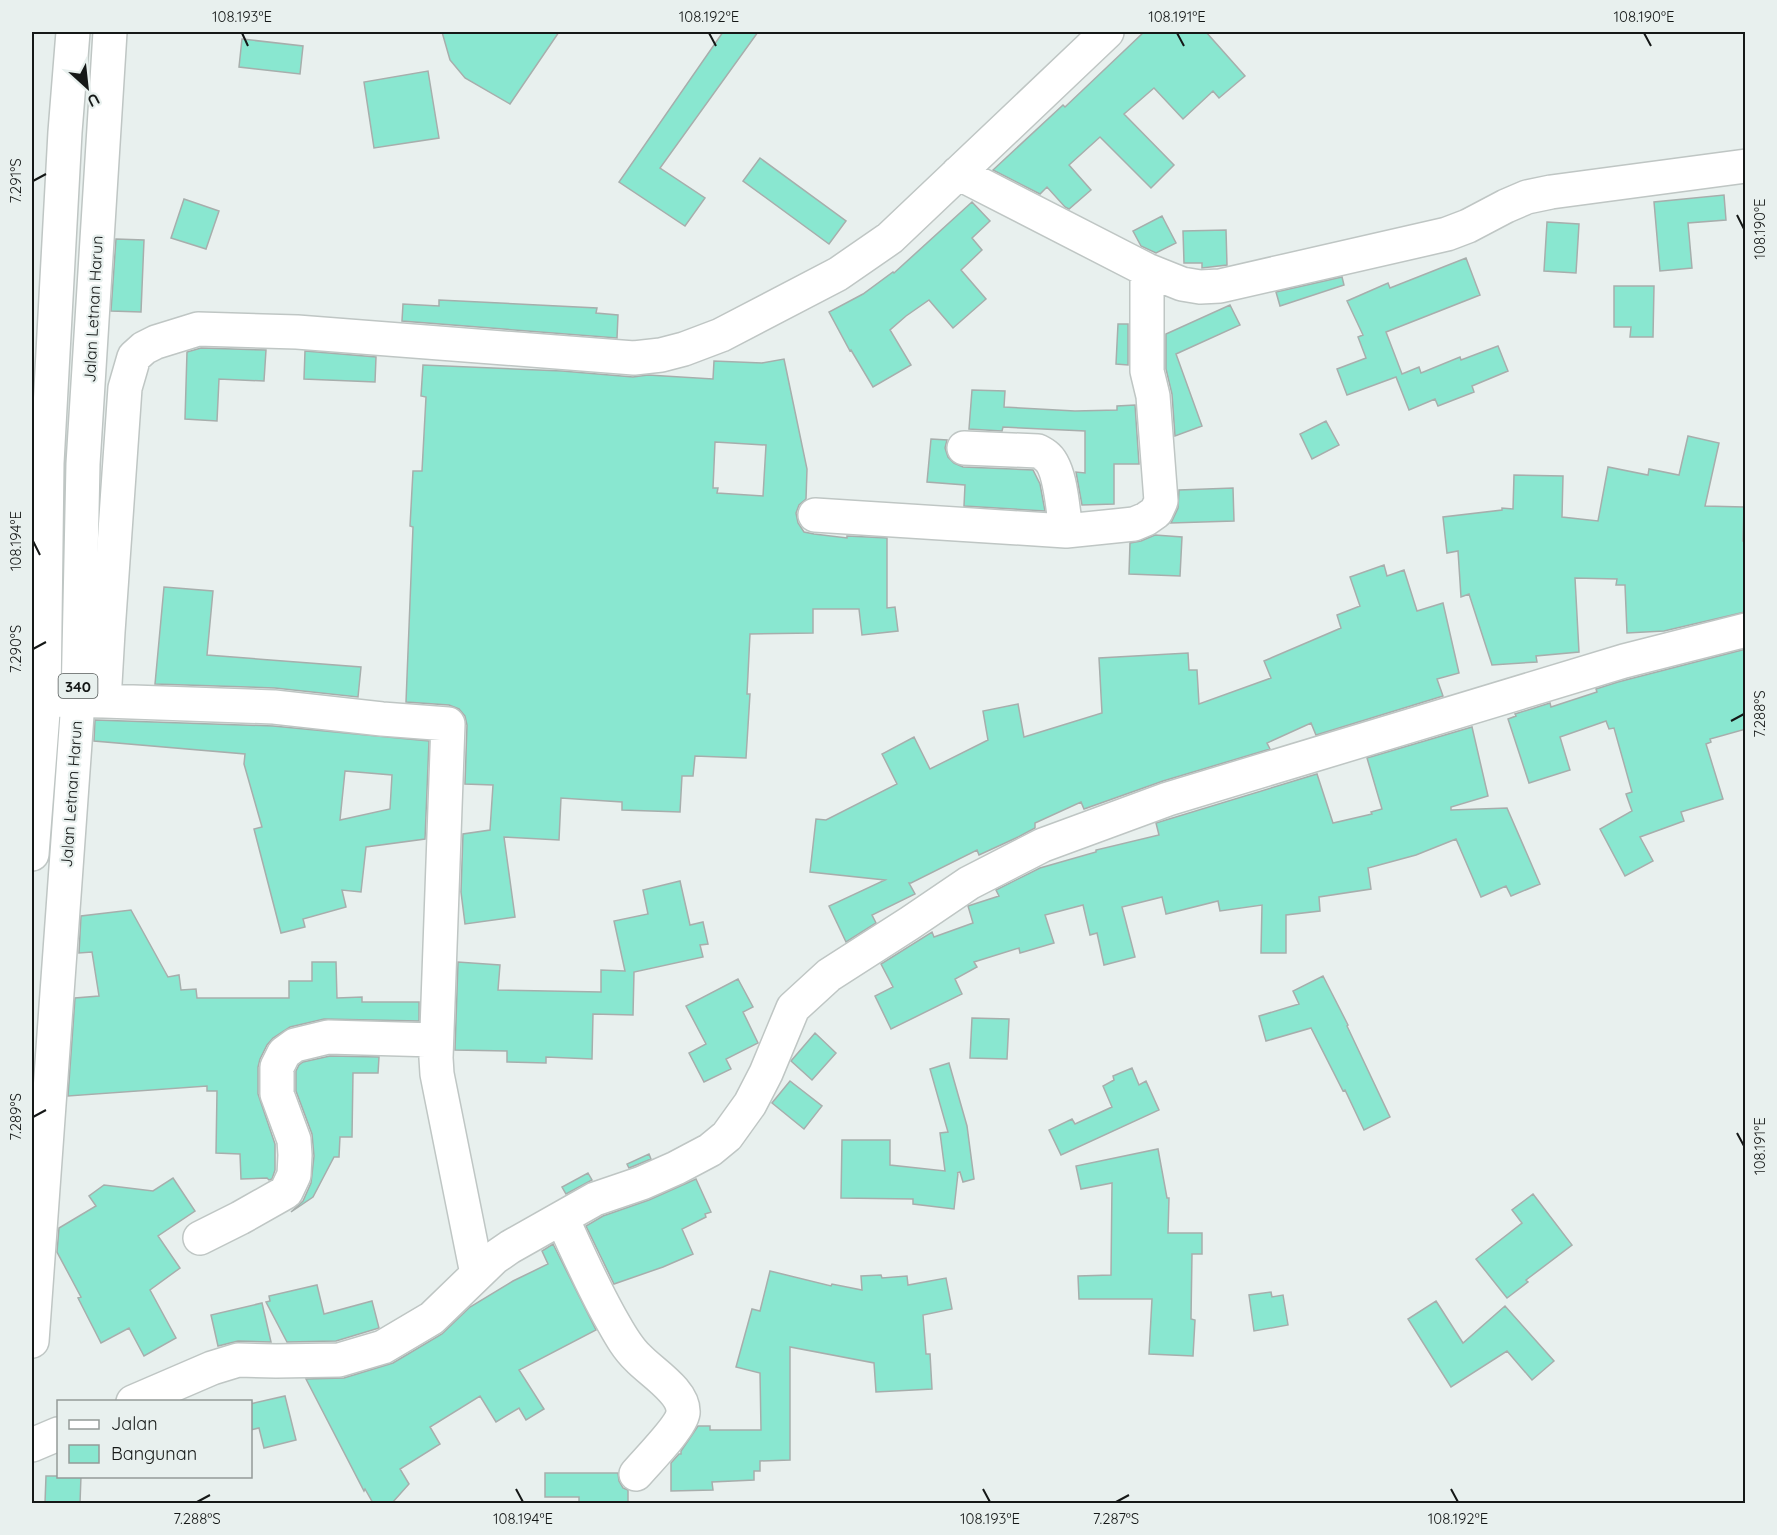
<svg xmlns="http://www.w3.org/2000/svg" width="1777" height="1535" font-family="Quicksand,sans-serif">
<rect width="100%" height="100%" fill="#e8f0ee"/>
<path fill="#89e7d0" stroke="#a7aeac" stroke-width="1.5" fill-rule="evenodd" d="M 442,32 L 559,32 L 510,104 L 465,78 L 450,60 Z
M 723,32 L 758,32 L 660,168 L 705,198 L 685,226 L 619,182 Z
M 1144,32 L 1206,32 L 1245,76 L 1219,98 L 1213,91 L 1183,119 L 1154,88 L 1124,114 L 1174,165 L 1151,188 L 1100,137 L 1069,165 L 1091,190 L 1069,209 L 1065,207 L 1047,187 L 1040,194 L 993,170 L 1063,105 L 1065,107 Z
M 242,39 L 303,46 L 300,74 L 239,67 Z
M 428,71 L 439,138 L 374,148 L 364,82 Z
M 760,158 L 846,221 L 829,244 L 743,181 Z
M 1724,195 L 1726,220 L 1688,223 L 1692,268 L 1660,271 L 1654,202 Z
M 184,199 L 219,211 L 206,249 L 171,238 Z
M 972,202 L 990,221 L 972,238 L 982,250 L 961,270 L 986,299 L 953,328 L 929,300 L 906,316 L 890,330 L 911,365 L 873,387 L 851,350 L 850,351 L 829,312 L 863,294 L 893,272 L 894,273 Z
M 1162,216 L 1176,243 L 1156,253 L 1141,246 L 1133,231 Z
M 1547,222 L 1579,224 L 1576,273 L 1544,271 Z
M 1226,230 L 1227,265 L 1202,268 L 1202,263 L 1184,263 L 1183,231 Z
M 116,239 L 144,240 L 141,312 L 111,311 Z
M 1466,258 L 1480,295 L 1386,332 L 1402,374 L 1419,367 L 1421,373 L 1460,357 L 1461,360 L 1498,346 L 1508,371 L 1472,386 L 1474,392 L 1438,406 L 1435,399 L 1409,410 L 1396,377 L 1347,395 L 1337,369 L 1366,358 L 1358,337 L 1363,335 L 1347,301 L 1388,283 L 1390,288 Z
M 1342,277 L 1344,285 L 1280,306 L 1276,292 Z
M 1614,286 L 1654,286 L 1653,337 L 1630,337 L 1631,327 L 1614,327 Z
M 439,300 L 597,308 L 596,313 L 618,315 L 617,338 L 402,321 L 403,304 L 439,306 Z
M 1230,305 L 1240,325 L 1176,354 L 1202,426 L 1175,436 L 1172,394 L 1166,369 L 1166,334 Z
M 1118,324 L 1128,324 L 1128,365 L 1116,364 Z
M 201,348 L 266,350 L 264,381 L 219,379 L 217,421 L 185,419 L 187,352 Z
M 305,351 L 376,357 L 375,382 L 304,379 Z
M 784,359 L 807,469 L 806,499 L 799,505 L 796,513 L 798,523 L 804,532 L 814,534 L 847,538 L 847,536 L 887,538 L 887,608 L 895,607 L 898,631 L 862,635 L 859,609 L 813,609 L 813,633 L 750,634 L 747,694 L 750,694 L 746,758 L 695,756 L 693,776 L 682,776 L 680,812 L 622,810 L 622,802 L 561,798 L 559,840 L 504,837 L 515,917 L 465,924 L 461,892 L 463,834 L 490,830 L 493,785 L 465,784 L 467,725 L 465,716 L 459,709 L 449,705 L 406,702 L 413,527 L 410,526 L 413,471 L 422,471 L 426,397 L 421,396 L 423,365 L 562,371 L 633,377 L 648,375 L 713,379 L 714,361 L 762,363 ZM 715,442 L 766,445 L 763,496 L 717,493 L 718,488 L 713,488 Z
M 972,390 L 1005,391 L 1004,407 L 1075,411 L 1117,410 L 1117,406 L 1135,405 L 1139,464 L 1114,464 L 1114,504 L 1082,505 L 1076,472 L 1085,473 L 1085,431 L 1003,427 L 1002,431 L 969,429 Z
M 1326,421 L 1339,445 L 1312,459 L 1300,434 Z
M 1688,436 L 1719,443 L 1705,506 L 1744,507 L 1743,541 L 1746,541 L 1746,587 L 1744,587 L 1745,612 L 1664,631 L 1627,633 L 1625,585 L 1616,585 L 1617,579 L 1575,578 L 1579,652 L 1536,656 L 1537,662 L 1492,665 L 1469,594 L 1461,597 L 1458,551 L 1447,553 L 1443,517 L 1502,510 L 1502,508 L 1513,509 L 1514,475 L 1563,476 L 1562,517 L 1598,521 L 1608,467 L 1648,475 L 1649,469 L 1679,475 Z
M 931,439 L 947,440 L 945,448 L 948,457 L 954,463 L 963,467 L 1033,470 L 1040,484 L 1045,511 L 964,506 L 965,485 L 927,482 Z
M 1233,488 L 1234,521 L 1171,523 L 1178,508 L 1179,490 Z
M 1155,535 L 1182,537 L 1180,576 L 1129,574 L 1130,543 L 1141,541 Z
M 1384,565 L 1387,576 L 1404,570 L 1417,611 L 1443,603 L 1459,673 L 1437,679 L 1443,696 L 1316,735 L 1311,723 L 1267,743 L 1270,749 L 1163,781 L 1084,809 L 1081,802 L 1035,823 L 1035,828 L 1016,838 L 979,855 L 977,850 L 911,883 L 909,883 L 915,894 L 872,915 L 876,923 L 846,942 L 829,906 L 885,880 L 810,872 L 816,819 L 826,820 L 897,784 L 882,754 L 914,737 L 930,769 L 988,740 L 983,711 L 1018,704 L 1024,737 L 1102,713 L 1099,658 L 1188,653 L 1189,670 L 1197,670 L 1199,704 L 1271,678 L 1264,661 L 1341,628 L 1337,615 L 1360,606 L 1350,577 Z
M 164,587 L 213,591 L 207,655 L 361,667 L 358,697 L 275,688 L 155,684 Z
M 1746,649 L 1746,729 L 1710,739 L 1711,742 L 1706,744 L 1723,799 L 1681,812 L 1684,821 L 1640,837 L 1653,861 L 1625,876 L 1600,829 L 1632,811 L 1626,794 L 1632,792 L 1614,728 L 1609,729 L 1606,721 L 1560,737 L 1570,770 L 1529,783 L 1508,719 L 1516,716 L 1515,714 L 1550,703 L 1551,707 L 1597,692 L 1596,689 L 1618,682 Z
M 95,720 L 273,726 L 429,741 L 425,839 L 366,847 L 361,892 L 342,890 L 346,907 L 303,919 L 305,927 L 281,933 L 254,829 L 262,827 L 244,764 L 245,754 L 94,741 ZM 345,771 L 392,775 L 390,809 L 340,820 Z
M 1472,727 L 1488,796 L 1451,807 L 1451,810 L 1507,808 L 1540,884 L 1511,896 L 1506,886 L 1481,897 L 1456,839 L 1416,855 L 1368,868 L 1371,889 L 1319,897 L 1320,911 L 1286,915 L 1286,953 L 1261,953 L 1262,905 L 1220,911 L 1218,901 L 1166,914 L 1162,897 L 1122,907 L 1135,957 L 1104,965 L 1097,933 L 1090,935 L 1083,905 L 1045,915 L 1054,943 L 1020,953 L 1019,948 L 974,962 L 977,967 L 955,979 L 962,994 L 891,1029 L 875,996 L 893,987 L 881,964 L 932,932 L 934,937 L 973,923 L 968,906 L 999,896 L 996,890 L 1040,868 L 1096,852 L 1096,850 L 1159,835 L 1156,823 L 1317,774 L 1333,823 L 1372,814 L 1371,812 L 1382,809 L 1367,758 Z
M 680,881 L 690,925 L 703,922 L 708,944 L 700,945 L 703,957 L 634,972 L 633,1015 L 593,1014 L 592,1059 L 546,1057 L 546,1063 L 507,1062 L 507,1051 L 455,1050 L 458,962 L 500,965 L 498,990 L 601,992 L 601,970 L 625,971 L 614,921 L 648,914 L 643,890 Z
M 131,910 L 168,977 L 179,975 L 181,990 L 196,989 L 197,998 L 289,998 L 289,981 L 312,981 L 312,962 L 336,962 L 337,998 L 362,997 L 362,1002 L 419,1002 L 419,1021 L 324,1019 L 290,1027 L 273,1038 L 267,1045 L 260,1059 L 258,1067 L 258,1094 L 275,1144 L 275,1170 L 272,1179 L 269,1180 L 267,1178 L 241,1179 L 240,1154 L 216,1153 L 217,1091 L 207,1091 L 207,1086 L 68,1096 L 75,998 L 99,996 L 92,952 L 79,953 L 81,916 Z
M 1323,976 L 1348,1025 L 1347,1026 L 1390,1117 L 1364,1130 L 1345,1090 L 1343,1091 L 1311,1028 L 1266,1041 L 1259,1016 L 1299,1004 L 1293,991 Z
M 738,979 L 753,1007 L 743,1012 L 758,1043 L 726,1059 L 731,1069 L 704,1082 L 689,1053 L 706,1044 L 686,1006 Z
M 972,1018 L 1009,1019 L 1007,1059 L 970,1058 Z
M 815,1033 L 836,1053 L 812,1080 L 791,1061 Z
M 330,1056 L 379,1057 L 378,1073 L 353,1073 L 352,1137 L 340,1137 L 339,1157 L 334,1157 L 313,1197 L 291,1212 L 303,1201 L 311,1183 L 314,1156 L 312,1134 L 296,1091 L 296,1071 L 299,1065 L 303,1062 Z
M 949,1063 L 967,1126 L 974,1179 L 963,1182 L 960,1172 L 957,1173 L 958,1173 L 954,1209 L 913,1204 L 913,1199 L 841,1198 L 842,1140 L 890,1140 L 890,1165 L 945,1171 L 940,1133 L 948,1132 L 930,1069 Z
M 1132,1068 L 1139,1085 L 1146,1081 L 1159,1110 L 1061,1155 L 1049,1130 L 1072,1119 L 1075,1124 L 1112,1107 L 1103,1086 L 1114,1080 L 1113,1076 Z
M 790,1081 L 822,1106 L 804,1129 L 772,1103 Z
M 1158,1149 L 1167,1198 L 1169,1198 L 1168,1233 L 1202,1233 L 1202,1254 L 1192,1254 L 1191,1319 L 1195,1320 L 1193,1356 L 1149,1354 L 1152,1299 L 1079,1299 L 1078,1276 L 1111,1275 L 1112,1183 L 1081,1189 L 1076,1166 Z
M 649,1154 L 651,1159 L 629,1168 L 627,1164 Z
M 588,1173 L 592,1180 L 566,1194 L 562,1187 Z
M 173,1178 L 195,1211 L 158,1236 L 180,1268 L 150,1290 L 176,1338 L 144,1356 L 129,1328 L 101,1343 L 78,1298 L 81,1297 L 57,1252 L 59,1228 L 96,1206 L 89,1196 L 104,1185 L 153,1191 Z
M 696,1179 L 711,1212 L 705,1214 L 706,1217 L 682,1229 L 693,1254 L 663,1267 L 614,1284 L 586,1226 L 603,1216 L 649,1200 Z
M 1533,1194 L 1572,1245 L 1526,1280 L 1528,1282 L 1507,1298 L 1476,1259 L 1522,1223 L 1512,1210 Z
M 553,1244 L 596,1330 L 519,1370 L 544,1409 L 526,1420 L 519,1408 L 496,1422 L 480,1396 L 430,1427 L 440,1444 L 400,1469 L 409,1484 L 392,1503 L 373,1503 L 365,1489 L 364,1491 L 306,1379 L 344,1378 L 393,1363 L 442,1334 L 470,1307 L 513,1281 L 548,1264 L 542,1251 Z
M 770,1271 L 831,1286 L 832,1284 L 862,1290 L 861,1276 L 881,1275 L 882,1278 L 907,1276 L 908,1285 L 946,1278 L 952,1309 L 923,1315 L 926,1354 L 930,1354 L 932,1389 L 876,1392 L 874,1363 L 790,1347 L 790,1460 L 760,1461 L 760,1471 L 754,1471 L 754,1480 L 712,1482 L 713,1490 L 671,1491 L 671,1463 L 679,1454 L 681,1454 L 681,1451 L 698,1426 L 710,1426 L 710,1430 L 761,1430 L 760,1373 L 736,1367 L 752,1309 L 760,1311 Z
M 317,1285 L 324,1314 L 372,1301 L 379,1328 L 336,1341 L 287,1342 L 266,1302 L 270,1301 L 269,1296 Z
M 1271,1292 L 1272,1297 L 1283,1295 L 1288,1325 L 1254,1331 L 1249,1295 Z
M 1436,1301 L 1463,1343 L 1505,1306 L 1554,1361 L 1532,1380 L 1507,1351 L 1451,1387 L 1408,1319 Z
M 262,1303 L 271,1342 L 238,1341 L 218,1346 L 211,1315 Z
M 285,1396 L 296,1440 L 264,1448 L 259,1428 L 250,1430 L 250,1404 Z
M 545,1473 L 618,1473 L 619,1481 L 623,1488 L 628,1490 L 628,1503 L 579,1503 L 579,1497 L 545,1497 Z
M 46,1476 L 81,1476 L 80,1503 L 45,1503 Z"/>
<g fill="none" stroke-linecap="round" stroke-linejoin="round">
<g stroke="#bfc6c4" stroke-width="36">
<path id="minor" d="M 958,173 L 1147,270 L 1182,284 L 1200,287 L 1220,286 L 1447,234 L 1468,226 L 1506,206 L 1527,197 L 1551,192 L 1746,166
M 964,448 L 1038,451 C 1040,452 1044,454 1046,456 C 1061,467 1063,512 1066,531
M 815,515 L 1066,531 L 1134,524 L 1146,519 L 1156,512 L 1161,501 L 1153,396 L 1147,371 L 1147,270
M 44,700 L 104,701 L 108,632 L 125,388 L 134,357 L 144,348 L 156,342 L 198,329 L 297,332 L 634,358 L 661,355 L 684,349 L 721,335 L 838,274 L 890,238 L 1107,32
M 104,701 L 274,707 L 382,719 L 448,724 L 436,1058 L 437,1074 L 477,1274
M 562,1218 C 577,1251 592,1285 610,1317 C 618,1331 626,1347 638,1358 C 651,1372 685,1392 683,1413 C 681,1427 646,1462 636,1474
M 200,1238 L 240,1218 L 286,1192 L 294,1175 L 295,1155 L 294,1140 L 277,1094 L 277,1067 L 284,1053 L 295,1045 L 328,1037 L 435,1040
M 133,1402 L 212,1368 L 238,1360 L 276,1361 L 339,1360 L 383,1347 L 432,1318 L 494,1258 L 510,1247 L 595,1199 L 642,1183 L 676,1168 L 710,1150 L 727,1136 L 750,1104 L 766,1073 L 793,1008 L 829,975 L 910,923 L 969,883 L 1043,845 L 1168,799 L 1624,661 L 1746,630
M 32,1445 L 58,1434"/>
</g>
<g stroke="#bfc6c4" stroke-width="36">
<path id="major" d="M 32,854 L 44,700 L 47,463 L 65,132 L 73,32
M 32,1341 L 78,701 L 83,464 L 110,32"/>
</g>
<use href="#minor" stroke="#fff" stroke-width="33"/>
<use href="#major" stroke="#fff" stroke-width="33"/>
</g>
<path fill="none" stroke="#151817" stroke-width="2" d="M 242,33 L 248,46M 709,33 L 716,46M 1177,33 L 1184,46M 1644,33 L 1651,46M 33,181 L 46,174M 1737,215 L 1744,229M 33,541 L 40,555M 33,649 L 46,642M 1731,721 L 1744,714M 33,1117 L 46,1110M 1737,1133 L 1744,1146M 516,1489 L 523,1502M 983,1489 L 990,1502M 1451,1489 L 1458,1502M 197,1502 L 210,1495M 1116,1502 L 1129,1495"/>
<g text-anchor="middle" dominant-baseline="central" stroke-width="4.5" stroke-linejoin="round" paint-order="stroke">
<rect fill="#e8f0ee" stroke="#545958" stroke-width="1.5" x="58.5" y="674" width="39" height="24" rx="4.5"/>
<g font-size="15" font-weight="bold" fill="#151817">
<text x="78" y="686">340</text>
</g>
<g font-size="16" fill="#151817" stroke="#e8f0ee">
<text transform="translate(93 309) rotate(-87)">Jalan Letnan Harun</text>
<text transform="translate(71 794) rotate(-86)">Jalan Letnan Harun</text>
</g>
</g>
<rect width="1777" height="1535" fill="none" stroke="#e8f0ee" stroke-width="66"/>
<rect x="57" y="1400" width="195" height="78" fill="#e8f0ee" stroke="#949a98" stroke-width="1.5"/>
<rect x="69" y="1420" width="30" height="9" fill="#ffffff" stroke="#949a98" stroke-width="1.5"/>
<text x="111" y="1430" font-size="18" fill="#151817">Jalan</text>
<rect x="69" y="1445" width="30" height="18" fill="#89e7d0" stroke="#949a98" stroke-width="1.5"/>
<text x="111" y="1460" font-size="18" fill="#151817">Bangunan</text>
<g transform="translate(87 87) rotate(153)" stroke="#e8f0ee" stroke-width="4.5" paint-order="stroke">
<path d="M0-4.5L10 22L0 15L-10 22Z" fill="#151817"/>
<text y="-9" font-size="16" font-weight="bold" text-anchor="middle" fill="#151817">U</text>
</g>
<rect x="33" y="33" width="1711" height="1469" fill="none" stroke="#151817" stroke-width="2"/>
<g font-size="15" text-anchor="middle" fill="#151817">
<text x="242" y="22">108.193°E</text>
<text x="709" y="22">108.192°E</text>
<text x="1177" y="22">108.191°E</text>
<text x="1644" y="22">108.190°E</text>
<text transform="translate(16 181) rotate(-90)" y="5">7.291°S</text>
<text transform="translate(1760 229) rotate(-90)" y="5">108.190°E</text>
<text transform="translate(16 541) rotate(-90)" y="5">108.194°E</text>
<text transform="translate(16 649) rotate(-90)" y="5">7.290°S</text>
<text transform="translate(1760 714) rotate(-90)" y="5">7.288°S</text>
<text transform="translate(16 1117) rotate(-90)" y="5">7.289°S</text>
<text transform="translate(1760 1146) rotate(-90)" y="5">108.191°E</text>
<text x="197" y="1524">7.288°S</text>
<text x="523" y="1524">108.194°E</text>
<text x="990" y="1524">108.193°E</text>
<text x="1116" y="1524">7.287°S</text>
<text x="1458" y="1524">108.192°E</text>
</g>
</svg>
